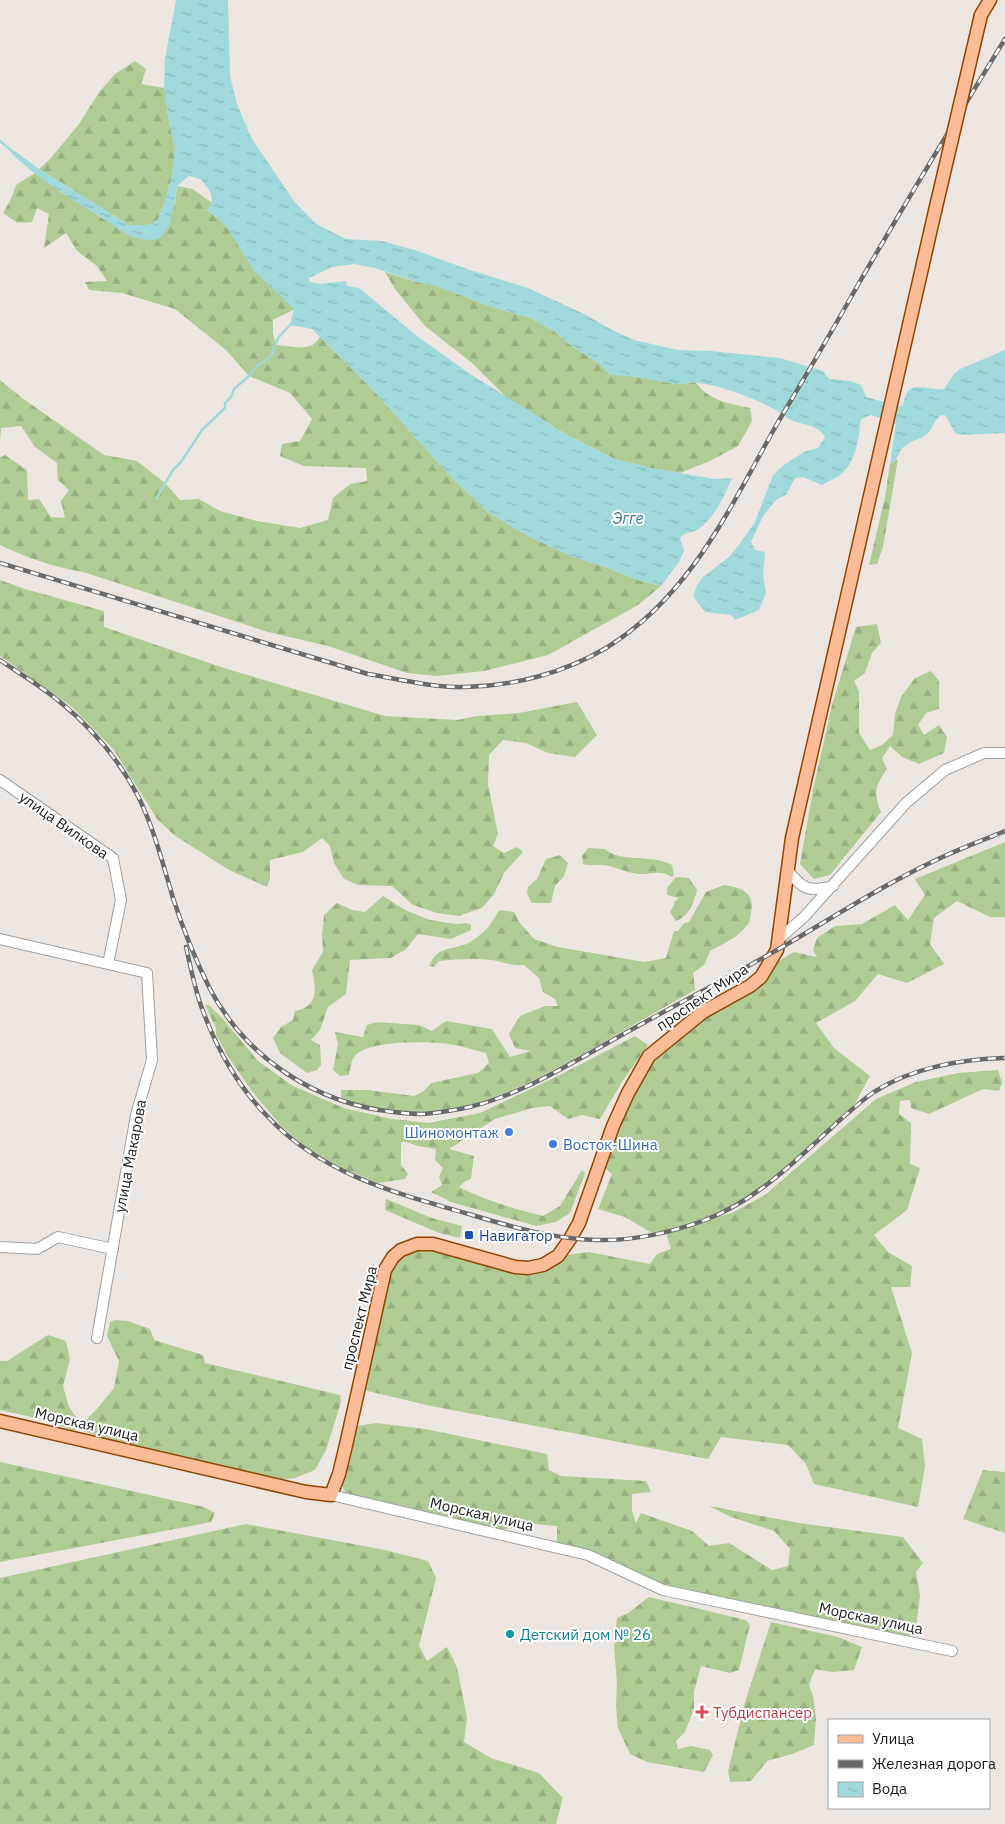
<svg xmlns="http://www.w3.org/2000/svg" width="1005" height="1824" font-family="'IBM Plex Sans',sans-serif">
<defs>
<pattern id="forest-firs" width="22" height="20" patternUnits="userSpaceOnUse" patternTransform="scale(1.25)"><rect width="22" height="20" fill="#b0cc95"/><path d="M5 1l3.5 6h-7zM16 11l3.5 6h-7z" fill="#97af80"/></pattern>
<pattern id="water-ripples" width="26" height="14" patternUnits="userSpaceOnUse" patternTransform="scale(1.25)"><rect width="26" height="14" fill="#a0d9db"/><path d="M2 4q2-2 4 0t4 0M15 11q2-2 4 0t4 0" fill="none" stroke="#89babb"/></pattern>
</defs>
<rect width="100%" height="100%" fill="#ede6e0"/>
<path fill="url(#forest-firs)" d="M 135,61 L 146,69 L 141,84 L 164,88 L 169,121 L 175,148 L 172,176 L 164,204 L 158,220 L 148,225 L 129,225 L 39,169 L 50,159 L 79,124 L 100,91 L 115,74 Z
M 35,173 L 59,191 L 131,236 L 152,240 L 175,203 L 177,186 L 193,189 L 212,203 L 207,210 L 221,221 L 228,229 L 255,271 L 295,309 L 273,320 L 273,334 L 276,345 C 291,346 312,353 320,337 L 374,391 L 451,477 L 488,512 L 530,537 L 571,556 L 608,568 L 641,581 L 661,586 L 638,605 L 548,655 L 484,671 L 437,676 L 407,673 L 328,646 L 268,632 L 83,572 C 54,567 27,558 0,545 L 0,457 L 5,455 L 27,470 L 28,500 L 39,499 L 51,517 L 65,518 L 61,501 L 69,490 L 58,480 L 57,463 L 35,447 L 21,426 L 1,428 L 0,441 L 0,380 L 22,398 L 104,455 L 137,461 L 165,483 L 180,500 L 199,499 L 220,511 L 257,521 L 300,528 L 328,520 L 333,498 L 350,484 L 367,481 L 366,468 L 304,466 L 280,456 L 282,444 L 300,441 L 312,419 L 290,393 L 249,376 L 226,350 L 175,309 L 122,293 L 89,290 L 85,282 L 107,281 L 97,266 L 77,251 L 66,233 L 44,248 L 49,214 L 37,208 L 32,222 L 18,223 L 3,213 L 11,199 L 16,185 Z
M 385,272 L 413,281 L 439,287 L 495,308 L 531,318 L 554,331 L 572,346 L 600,364 L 611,375 L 626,375 L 678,384 L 695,382 C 710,401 727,403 750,408 L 752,421 L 738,446 L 710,461 L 680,473 L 651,468 L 615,459 L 569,436 L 506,397 L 472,363 L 425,326 L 395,289 Z
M 898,459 L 883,547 L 877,564 L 869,565 L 885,497 L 890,464 Z
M 0,580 L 25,589 L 104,611 L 104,627 L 224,668 L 385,716 L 457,720 L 477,716 L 519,713 L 577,702 L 597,735 L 575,757 L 548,753 L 526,743 L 503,740 L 489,755 L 488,784 L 498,834 L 493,846 L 504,853 L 517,847 L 523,852 L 504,873 L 494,894 L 482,908 L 459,916 L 437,913 L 413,905 L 392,886 L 358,885 L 344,879 L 334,863 L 330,846 L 322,838 L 303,852 L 270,860 L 270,879 L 267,887 L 229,870 L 174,835 L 157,819 L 114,750 L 72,707 L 0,656 Z
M 877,624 L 881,643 L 872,653 L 865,673 L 854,681 L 859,691 L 859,733 L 870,750 L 882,745 L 893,735 L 895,714 L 901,697 L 915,678 L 931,671 L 939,681 L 939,709 L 926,713 L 918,725 L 924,735 L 939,725 L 947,737 L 944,753 L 919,764 L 902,757 L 890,746 L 882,758 L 887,769 C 875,787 873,791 881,812 L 830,875 L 814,879 L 800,864 L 813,790 L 832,705 L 856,627 Z
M 1005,842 L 1005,917 L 990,917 L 957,901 L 934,918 L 930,944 L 944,964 L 907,983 L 878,974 L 855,1001 L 816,1023 L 834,1048 L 870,1076 L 853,1107 L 789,1167 L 760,1191 L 739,1204 L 706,1220 L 732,1213 L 765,1195 L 876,1099 L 916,1082 L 958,1073 L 998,1070 L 1002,1082 L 999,1091 L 983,1089 L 929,1114 L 911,1108 L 910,1100 L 900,1101 L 899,1114 L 911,1123 L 910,1164 L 920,1168 L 907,1210 L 874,1235 L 888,1252 L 912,1266 L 910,1287 L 891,1287 L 912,1353 L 898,1428 L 922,1439 L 925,1466 L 918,1507 L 814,1484 L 806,1464 L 788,1445 L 721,1437 L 708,1459 L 431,1406 L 359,1389 L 385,1270 L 417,1244 L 515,1267 L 558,1256 L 589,1252 L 650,1264 L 657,1254 L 671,1249 L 666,1233 L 657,1236 L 625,1217 L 598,1209 L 612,1174 L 599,1163 L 641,1067 L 767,968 L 794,952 L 817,957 L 813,950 L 817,938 L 835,926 L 862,924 L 895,905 L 908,920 L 925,895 L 915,879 Z
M 588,848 L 605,849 C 619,863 654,854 672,865 L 674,875 L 672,877 C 658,869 651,875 637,874 C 625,872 614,866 602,865 C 595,864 590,866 583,864 L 582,856 Z
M 560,855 L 568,863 L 564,876 L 555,886 L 551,903 L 532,903 L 527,894 L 528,887 L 537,879 L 546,859 Z
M 676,877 L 689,878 L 697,890 C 694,903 689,916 676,921 L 670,912 L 675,903 L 673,903 L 679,898 L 667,895 L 667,888 Z
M 724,885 C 742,888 755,892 751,913 C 750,917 750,922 748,924 C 739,937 723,944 710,951 L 705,964 L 693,973 L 695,990 C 663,1008 631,1026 599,1045 C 545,1075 488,1109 423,1112 C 396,1113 366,1107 341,1098 L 341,1090 L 368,1090 L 414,1096 L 424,1091 L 431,1083 L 478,1073 L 489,1063 L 486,1053 C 477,1051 468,1048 460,1046 C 438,1041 375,1039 357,1054 C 351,1059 350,1068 349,1075 L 340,1076 L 333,1070 L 338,1044 L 335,1032 L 363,1037 L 367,1025 L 377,1022 L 419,1025 L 432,1031 L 446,1021 L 492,1029 L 510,1057 L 531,1051 L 515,1048 L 509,1034 L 520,1016 L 545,1006 L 558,1006 L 555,999 L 543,992 L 539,978 L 524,965 C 512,966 503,962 492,960 C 475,958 456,959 439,961 L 434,967 L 429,966 C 437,947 448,950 464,945 C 470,943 476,938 481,934 C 490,928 493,918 500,910 L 514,912 L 520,923 L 534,939 L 558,947 L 644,962 L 666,958 L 674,931 L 678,931 L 684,923 L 689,922 L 706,892 Z
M 383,896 L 405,910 L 430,920 L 456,924 L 467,923 L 471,925 L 471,930 L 451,939 L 418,934 L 406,949 L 391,958 L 350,960 L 346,994 L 328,1007 L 320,1030 L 311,1040 L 320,1045 L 321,1065 L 317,1070 L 307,1073 L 280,1053 L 273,1038 L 281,1027 L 293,1020 L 295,1011 C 319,1006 316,990 312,970 L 323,952 L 322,935 L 324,915 L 337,903 L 352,910 L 365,912 Z
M 205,1005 L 209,1005 L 223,1019 L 258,1061 L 293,1086 L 344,1108 L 392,1119 L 428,1123 L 480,1113 L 564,1073 L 635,1036 L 648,1045 L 622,1082 L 600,1119 L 582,1115 L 568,1119 L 550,1106 L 532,1108 L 495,1119 L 449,1149 L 474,1156 L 471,1179 L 464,1182 L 459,1187 C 485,1200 514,1209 543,1216 L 560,1206 L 582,1170 L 585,1173 L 570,1213 L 556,1222 L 536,1226 L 451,1202 L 431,1192 L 442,1185 L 439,1177 L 443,1168 L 435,1160 L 436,1149 L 418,1146 L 404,1141 L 401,1143 L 401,1165 L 408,1174 L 405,1179 L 378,1183 L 342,1168 L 307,1148 L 281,1126 L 251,1090 L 229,1058 L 216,1035 L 216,1028 Z
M 386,1199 L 432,1218 L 462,1226 L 460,1238 L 439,1233 L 385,1210 Z
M 115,1320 L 128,1321 L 150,1329 L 154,1340 L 203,1355 L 205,1363 L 340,1395 L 341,1402 L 326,1450 L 315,1470 L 295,1478 L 277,1480 L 184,1457 L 103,1439 L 84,1430 L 88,1418 L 96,1410 L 114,1388 L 119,1361 L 107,1336 L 110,1322 Z
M 48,1335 L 66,1341 L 70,1359 L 63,1386 L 69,1407 L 78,1420 L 74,1431 L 40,1419 L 0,1410 L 0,1361 L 7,1361 Z
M 376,1423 L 425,1429 L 547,1454 L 549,1470 L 561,1476 L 646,1481 L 651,1492 L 632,1494 L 632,1511 L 636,1523 L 641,1513 L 692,1531 L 709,1546 L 729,1543 L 772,1570 L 788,1566 L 790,1549 L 774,1531 L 731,1517 L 709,1506 L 799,1523 L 903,1537 L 923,1563 L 916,1572 L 920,1596 L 914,1643 L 663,1590 L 588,1555 L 557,1548 L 557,1526 L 534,1524 L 489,1532 L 347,1499 L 339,1474 L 350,1427 Z
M 0,1462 L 204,1507 L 215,1513 L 211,1522 L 191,1526 L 0,1562 Z
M 983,1470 L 1005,1472 L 1005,1533 L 963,1519 Z
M 246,1524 L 385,1550 L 428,1561 L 436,1578 L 419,1646 L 427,1661 L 447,1647 L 457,1667 L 467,1718 L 464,1742 L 491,1758 L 539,1773 L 563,1798 L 556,1824 L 0,1824 L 0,1578 Z
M 649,1597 L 746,1620 L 750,1625 L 739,1670 L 730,1673 L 701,1666 L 694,1692 L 694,1709 L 685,1732 L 676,1741 L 678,1749 L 691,1746 L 710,1750 L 713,1755 L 704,1772 L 647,1762 L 630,1754 L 618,1728 L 616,1706 L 617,1683 L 614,1647 L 617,1618 L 628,1613 Z
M 771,1622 L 838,1637 L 862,1647 L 854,1670 L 832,1672 L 815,1669 L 809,1685 L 813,1696 L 816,1717 L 814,1745 L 792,1754 L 767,1761 L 751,1781 L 730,1782 L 728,1771 L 745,1702 Z"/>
<path fill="url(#water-ripples)" d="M 176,0 L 228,0 L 230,76 L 237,104 L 252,139 L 294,201 L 316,224 L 346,239 L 382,241 L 418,251 L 464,268 L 528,288 L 586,315 L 610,329 L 634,340 L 678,350 L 711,351 L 780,358 L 823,371 L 829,379 L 851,381 L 861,385 L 866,397 L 902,407 C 904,402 905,395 908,391 C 915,383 934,391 944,389 L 954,374 L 960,369 L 1005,350 L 1005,433 L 961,435 L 955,433 L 946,416 L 941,415 C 934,420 933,429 927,434 C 920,440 911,440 905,446 C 897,451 900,460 890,464 L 896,424 L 871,415 L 861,419 C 858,438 857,462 840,475 C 835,479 828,481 822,485 L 803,477 L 795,478 L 786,495 L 777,499 L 763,516 L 751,542 L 755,550 L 765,552 L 763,575 L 766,593 L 759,610 L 735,620 L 731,615 L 705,612 L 693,596 L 697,585 L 703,577 L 729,557 L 739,545 L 755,522 L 773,475 L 784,465 L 804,452 L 818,448 L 825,437 C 816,423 803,426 789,419 C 783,415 777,410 770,407 C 748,396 722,386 698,383 C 690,381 683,385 675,384 C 654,381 633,375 611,375 L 600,364 L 572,346 L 554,331 L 531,318 L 495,308 L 439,287 L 414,281 L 375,268 L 354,264 L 332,267 L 309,278 L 309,282 L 320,284 L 346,281 L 347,286 L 359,288 L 417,336 L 470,374 L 569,436 L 615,459 L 651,468 L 715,479 L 732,478 C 724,497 714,519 697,530 C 690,533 685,532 680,538 L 684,551 L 679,562 L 661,586 L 641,581 L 608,568 L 571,556 L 530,537 L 488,512 L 451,477 L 374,391 L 312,329 L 290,325 L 294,309 L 254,271 L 228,229 L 221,221 L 207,210 C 217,196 209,191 201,179 L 189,176 L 177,186 C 175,200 172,228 161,237 C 154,243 139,239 131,236 C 120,231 109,222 98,215 C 67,197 37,178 11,153 L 15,151 L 39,169 L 129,225 L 148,225 L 158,220 L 164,204 L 172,176 L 175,148 L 169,121 L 164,88 L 165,59 Z"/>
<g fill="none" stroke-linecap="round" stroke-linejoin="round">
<path stroke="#a0d9db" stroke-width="2.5" d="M 0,141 L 13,152
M 156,499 L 173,470 L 181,462 L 202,430 L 225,408 L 225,403 L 231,397 L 234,389 L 249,376 L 258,365 L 271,356 L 278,338 L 290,325"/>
<g stroke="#9f9f9f" stroke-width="12">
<path id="minor" d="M 0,780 L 113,858 L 121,900 L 108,964
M 787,870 C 804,890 808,892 833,886
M 0,939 L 147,973 L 152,1060 L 136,1115 L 97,1338
M 779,939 L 804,917 L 906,803 L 945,770 L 984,753 L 1005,753
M 0,1247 L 37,1249 L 58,1237 L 113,1249
M 331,1495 L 588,1555 L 663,1590 L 952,1651"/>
</g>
<g stroke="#914501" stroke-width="15">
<path id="major" d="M 981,15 L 990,0
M 0,1421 L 306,1492 L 331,1495 L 339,1474 L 346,1445 L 385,1270 L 393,1257 L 401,1250 L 417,1244 L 433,1244 L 515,1267 L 528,1268 L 543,1265 L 558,1256 L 570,1239 L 579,1223 L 613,1126 L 628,1093 L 649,1056 L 703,1012 L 750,986 L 761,977 L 777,950 L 792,838 L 935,211"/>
</g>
<use href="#minor" stroke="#fff" stroke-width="10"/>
<use href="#major" stroke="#fbbc97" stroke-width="12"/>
<g stroke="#696969" stroke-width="4.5">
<path id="rail" d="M 0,563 L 368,674 C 399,679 434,688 465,687 C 514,686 564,673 606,648 C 691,596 730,507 777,424 C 802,382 827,340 851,297 C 901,210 953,124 1005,39
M 0,660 C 20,674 41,686 60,702 C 92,728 120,761 139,798 C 154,829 163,864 173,898 C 182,926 197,963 210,989 C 247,1059 317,1104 394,1112 C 403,1113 412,1114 421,1114 C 433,1114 447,1111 460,1109 C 520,1098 584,1055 638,1026 C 685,1000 731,976 777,950 C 829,920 879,887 932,862 C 956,850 981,841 1005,831
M 186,947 C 191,968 195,991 203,1011 C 217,1050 240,1089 269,1118 C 323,1175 399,1194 472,1215 C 512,1227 554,1239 596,1240 C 633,1241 670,1233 705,1220 C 753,1202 790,1166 827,1132 C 842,1118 857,1104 874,1092 C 911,1068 962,1059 1005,1058"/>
</g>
<use href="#rail" stroke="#fff" stroke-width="2.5" stroke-dasharray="8" stroke-linecap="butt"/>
<g stroke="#914501" stroke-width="15" stroke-linecap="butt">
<path id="major-bridge" d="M 935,211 L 981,15"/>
</g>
<use href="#major-bridge" stroke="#fbbc97" stroke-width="12"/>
</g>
<g fill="#3f7fe0" stroke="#fff" stroke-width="2">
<circle cx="509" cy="1132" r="5"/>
<circle cx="553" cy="1144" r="5"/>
</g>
<rect fill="#1a4fb4" stroke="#fff" stroke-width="2" x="464" y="1230" width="10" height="10" rx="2.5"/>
<circle fill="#0f9aa8" stroke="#fff" stroke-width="2" cx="510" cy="1634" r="5"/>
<path fill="#e0444e" stroke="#fff" stroke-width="2" d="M699.5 1704.5h5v5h5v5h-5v5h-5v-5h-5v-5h5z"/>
<g text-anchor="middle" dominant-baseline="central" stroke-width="4" stroke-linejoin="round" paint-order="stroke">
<g font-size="15" fill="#1b1b1b" stroke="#fff">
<text transform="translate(64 825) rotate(35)">улица Вилкова</text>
<text transform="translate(702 997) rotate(-34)">проспект Мира</text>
<text transform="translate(130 1156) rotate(-79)">улица Макарова</text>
<text transform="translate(359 1318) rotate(-76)">проспект Мира</text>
<text transform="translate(87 1424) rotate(13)">Морская улица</text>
<text transform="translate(482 1514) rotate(13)">Морская улица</text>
<text transform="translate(871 1618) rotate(12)">Морская улица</text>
</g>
<g font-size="15" fill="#366cbe" stroke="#fff" text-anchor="end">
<text x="499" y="1132">Шиномонтаж</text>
<text x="563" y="1144" text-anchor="start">Восток-Шина</text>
</g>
<g font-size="15" fill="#164399" stroke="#fff" text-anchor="start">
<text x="479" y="1235">Навигатор</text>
</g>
<g font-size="15" fill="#0d838f" stroke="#fff" text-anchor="start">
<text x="520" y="1634">Детский дом № 26</text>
</g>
<g font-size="15" fill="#be3a42" stroke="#fff" text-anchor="start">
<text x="713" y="1712">Тубдиспансер</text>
</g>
<g font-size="16" font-style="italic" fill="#417a92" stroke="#fff">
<text x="628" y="518">Эгге</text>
</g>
</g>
<rect x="828" y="1719" width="162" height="90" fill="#ffffff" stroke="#a4a4a4"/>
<rect x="838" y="1735" width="25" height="8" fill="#fbbc97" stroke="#a4a4a4"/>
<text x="872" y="1744" font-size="15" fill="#1b1b1b">Улица</text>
<rect x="838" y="1760" width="25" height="8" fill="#696969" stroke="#a4a4a4"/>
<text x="872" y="1769" font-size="15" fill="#1b1b1b">Железная дорога</text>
<rect x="838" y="1782" width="25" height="15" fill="url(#water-ripples)" stroke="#a4a4a4"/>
<text x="872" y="1794" font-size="15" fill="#1b1b1b">Вода</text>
</svg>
